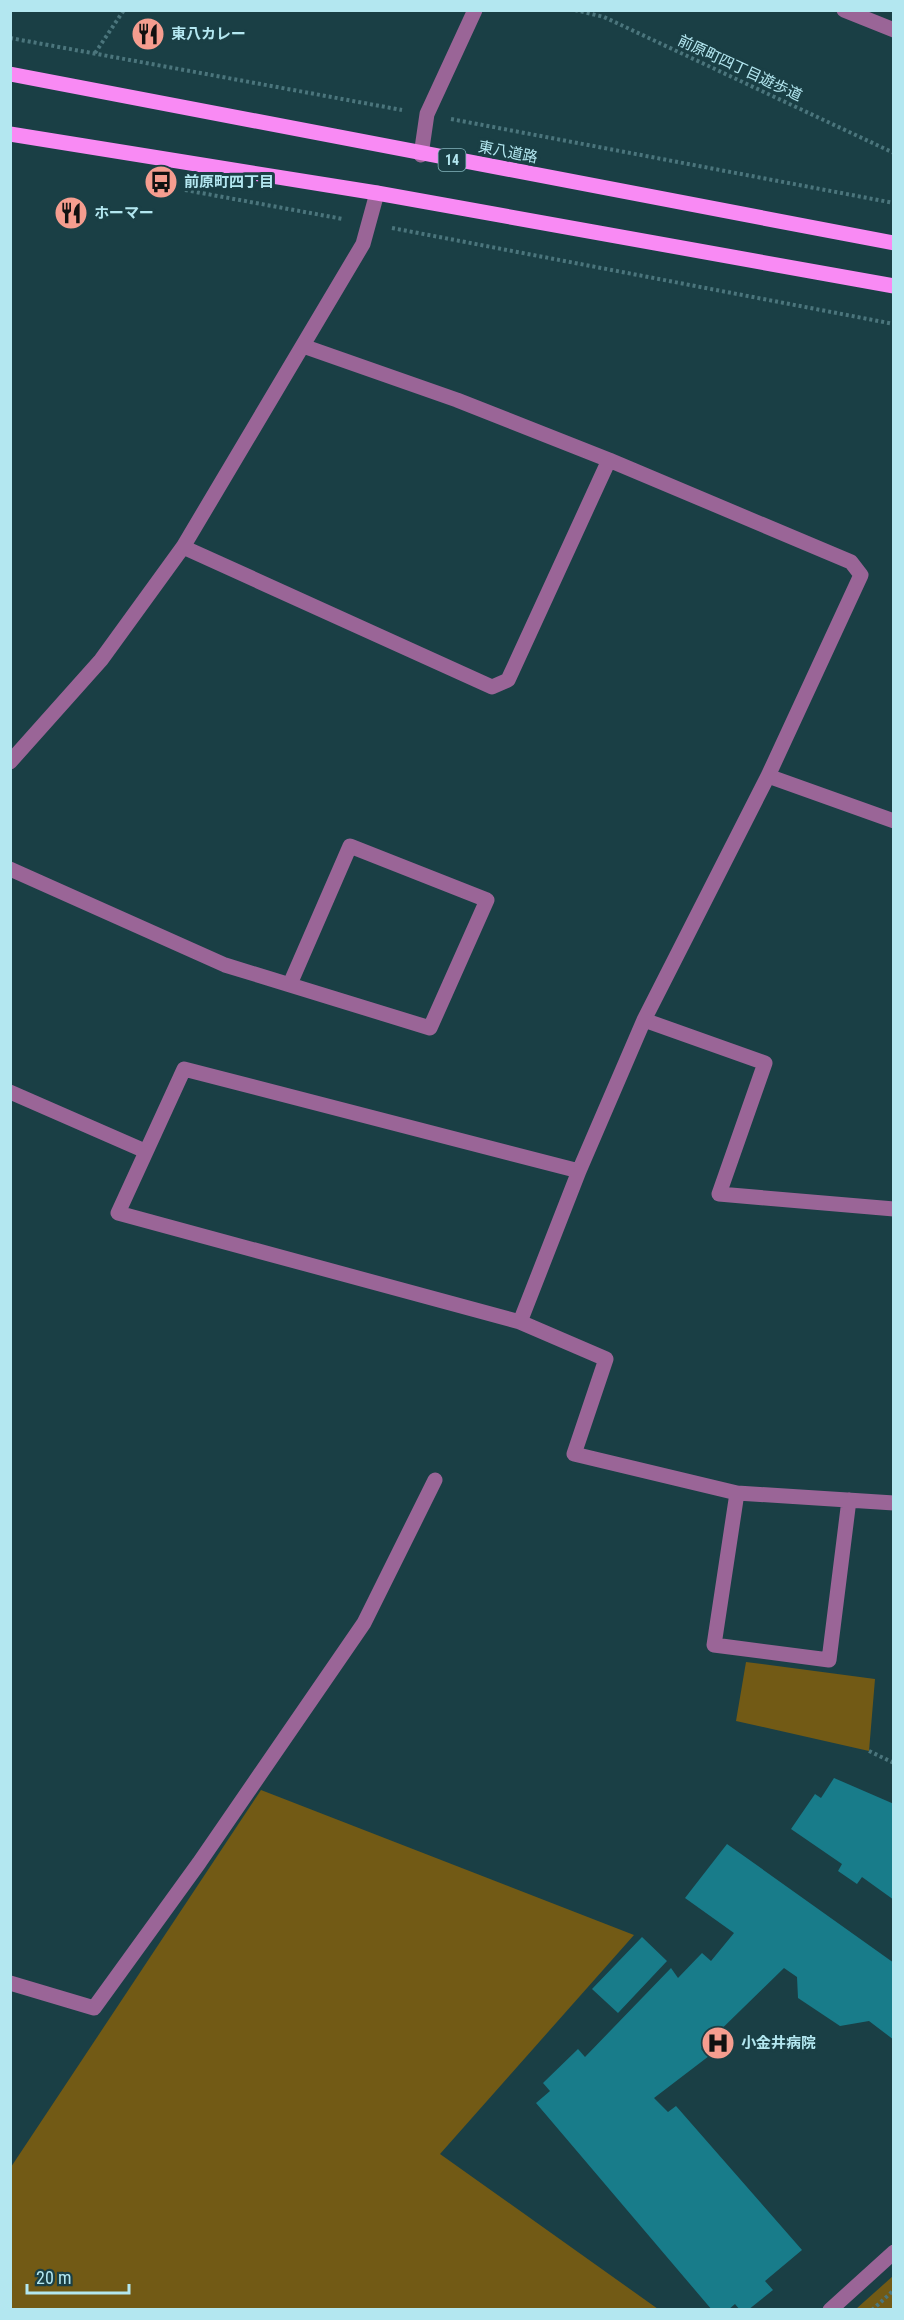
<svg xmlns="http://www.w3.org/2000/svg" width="904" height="2320" font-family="'Roboto Condensed','Noto Sans JP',sans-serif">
<rect width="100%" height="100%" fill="#1a3f45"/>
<path fill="#725a15" d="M 746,1662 L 875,1679 L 869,1751 L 736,1721 Z
M 261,1790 L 634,1935 L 440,2154 L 658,2309 L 11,2309 L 11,2167 Z
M 893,2276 L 893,2309 L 856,2309 Z"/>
<path fill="#187c8a" d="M 834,1778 L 894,1804 L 894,1900 L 862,1877 L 857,1884 L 838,1871 L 842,1864 L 791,1829 L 815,1794 L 821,1798 Z
M 727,1844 L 894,1963 L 894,2040 L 869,2021 L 840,2026 L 798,1998 L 797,1977 L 784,1968 L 701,2049 L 709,2056 L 654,2098 L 668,2112 L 676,2106 L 802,2250 L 765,2281 L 773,2290 L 748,2310 L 740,2310 L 735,2304 L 728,2310 L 712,2310 L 536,2103 L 550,2091 L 543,2083 L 578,2049 L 585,2057 L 671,1968 L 678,1978 L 702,1953 L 711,1961 L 734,1933 L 685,1898 Z
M 642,1937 L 667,1961 L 618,2013 L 592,1989 Z"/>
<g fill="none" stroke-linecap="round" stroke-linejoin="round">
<path stroke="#4b757c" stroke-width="4" stroke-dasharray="3 3" stroke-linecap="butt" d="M 575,10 L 604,17 L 894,153
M 10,38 L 402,110
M 95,53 L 124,10
M 451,119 L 894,203
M 185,190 L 343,219
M 392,228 L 894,324
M 869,1751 L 894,1763
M 872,2310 L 894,2290"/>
<path stroke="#9a6597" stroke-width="15" d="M 844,10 L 894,30
M 421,155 L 427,114 L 475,10
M 303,346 L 457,400 L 609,460 L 851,562 L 861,575 L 768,776 L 644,1020 L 579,1171 L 520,1322
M 183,547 L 492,687 L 508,680 L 609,460
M 10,762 L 101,660 L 183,547 L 363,244 L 377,193
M 768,776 L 894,821
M 10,869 L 225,965 L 430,1028 L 487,900 L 350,846 L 290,984
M 644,1020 L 765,1063 L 719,1194 L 894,1209
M 10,1092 L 145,1151
M 579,1171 L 184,1069 L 118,1213 L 520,1322 L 606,1359 L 574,1454 L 737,1493 L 894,1503
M 737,1493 L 714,1645 L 829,1660 L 849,1500
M 10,1983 L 94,2008 L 199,1863 L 364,1623 L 435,1480
M 830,2310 L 894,2252"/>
<path stroke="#f98af4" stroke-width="15" d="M 10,74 L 894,243
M 10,134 L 377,193 L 894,286"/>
</g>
<defs>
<g id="restaurant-disc" transform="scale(1.725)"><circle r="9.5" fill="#f59d8f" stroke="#1a3f45"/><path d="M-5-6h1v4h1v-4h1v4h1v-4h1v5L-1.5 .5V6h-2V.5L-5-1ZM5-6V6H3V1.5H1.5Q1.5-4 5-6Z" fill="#111"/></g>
<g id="bus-disc" transform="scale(1.725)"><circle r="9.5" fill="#f59d8f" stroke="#1a3f45"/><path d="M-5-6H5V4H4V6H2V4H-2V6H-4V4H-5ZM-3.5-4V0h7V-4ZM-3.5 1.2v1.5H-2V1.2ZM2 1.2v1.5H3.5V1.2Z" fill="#111"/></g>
<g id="hospital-disc" transform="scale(1.725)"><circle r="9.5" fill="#f59d8f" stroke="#1a3f45"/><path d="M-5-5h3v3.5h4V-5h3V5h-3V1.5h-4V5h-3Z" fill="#111"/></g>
</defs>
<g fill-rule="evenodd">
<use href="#restaurant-disc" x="148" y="34"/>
<use href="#bus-disc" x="161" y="182"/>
<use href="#restaurant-disc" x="71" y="213"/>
<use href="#hospital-disc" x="718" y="2043"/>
</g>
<g text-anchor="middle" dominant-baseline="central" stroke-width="6" stroke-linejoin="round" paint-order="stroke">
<rect fill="#1a3f45" stroke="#85b5bd" stroke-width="1.5" x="438.5" y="149" width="27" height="22" rx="4.5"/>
<g font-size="14" font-weight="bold" fill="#b3e7f0">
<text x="452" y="160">14</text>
</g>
<g font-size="15" font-weight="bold" fill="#b3e7f0" stroke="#1a3f45" text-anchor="start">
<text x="171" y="34">東八カレー</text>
<text x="184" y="182">前原町四丁目</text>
<text x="94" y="213">ホーマー</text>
<text x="741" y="2043">小金井病院</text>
</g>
<g font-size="15" fill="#b3e7f0" stroke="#1a3f45">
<text transform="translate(740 68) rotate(25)">前原町四丁目遊歩道</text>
<text transform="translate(508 152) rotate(11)">東八道路</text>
</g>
</g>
<rect width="904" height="2320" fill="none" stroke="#b3e7f0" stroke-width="24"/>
<path d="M27 2284v9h102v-9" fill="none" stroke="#b3e7f0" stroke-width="3"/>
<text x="36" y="2284" font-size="18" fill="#b3e7f0" stroke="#1a3f45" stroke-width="4.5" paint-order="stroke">20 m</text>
</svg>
